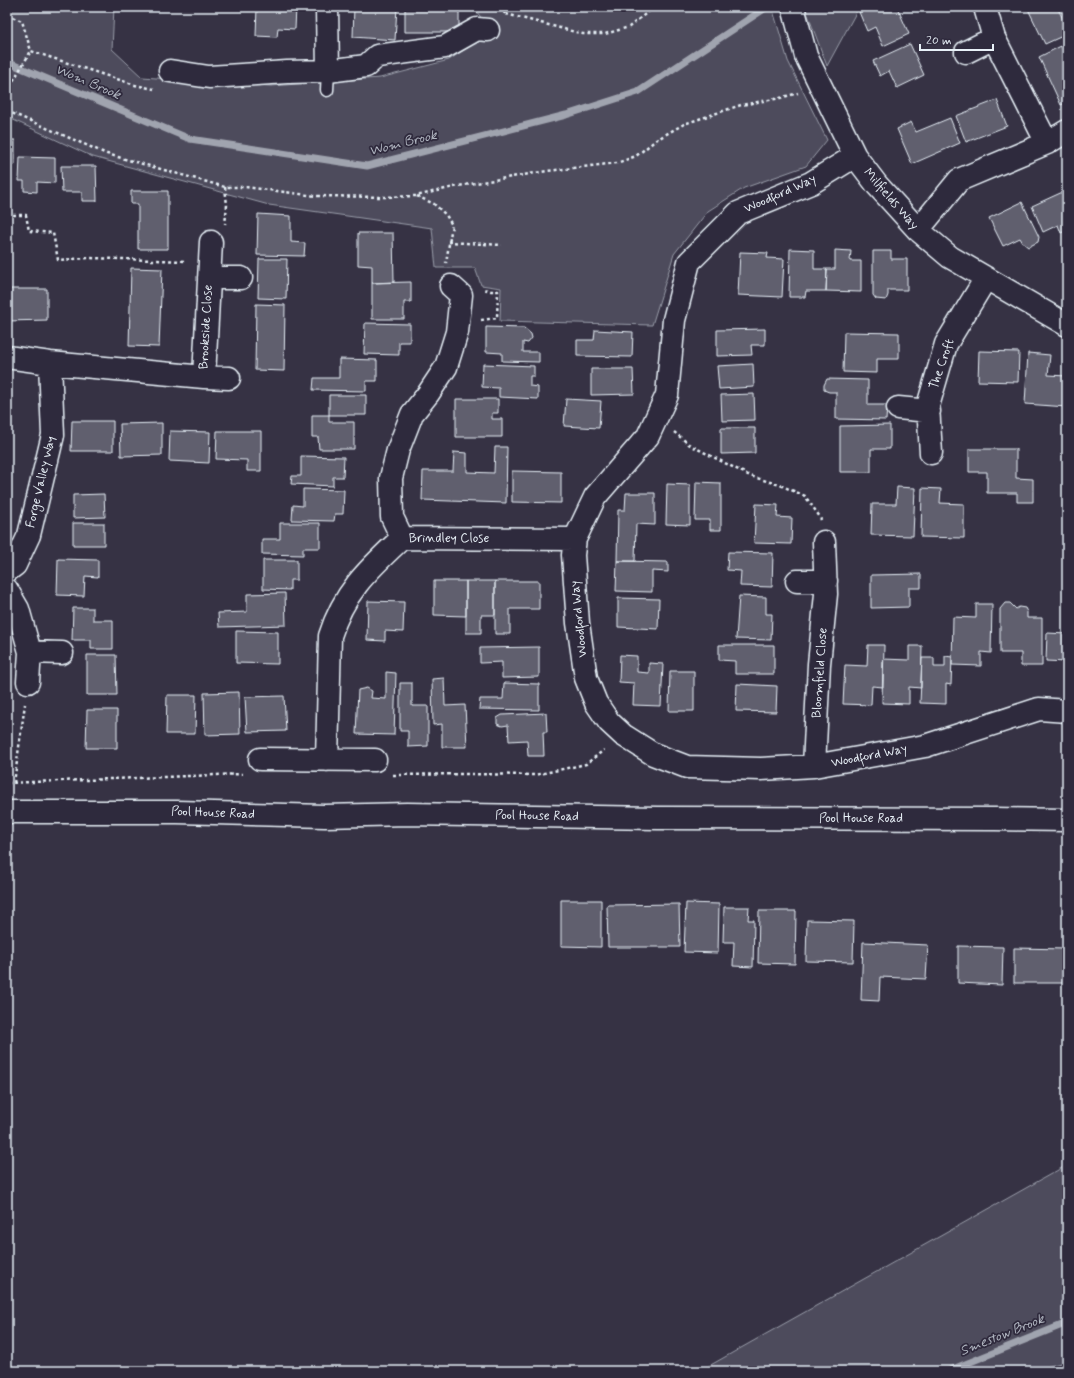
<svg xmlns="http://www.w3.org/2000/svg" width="1074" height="1378" font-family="Mynerve,sans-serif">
<rect width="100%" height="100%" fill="#363244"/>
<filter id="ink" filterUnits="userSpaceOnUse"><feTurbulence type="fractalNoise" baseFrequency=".025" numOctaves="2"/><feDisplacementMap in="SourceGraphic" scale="8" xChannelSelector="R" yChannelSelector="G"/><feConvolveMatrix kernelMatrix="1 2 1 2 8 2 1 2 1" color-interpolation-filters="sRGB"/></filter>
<g filter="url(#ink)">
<path fill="#433f51" d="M 1067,1361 L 1067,1371 L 1033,1371 Z"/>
<path fill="#4d4b5c" stroke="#9a9eaa" d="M 7,7 L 114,7 L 112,49 L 142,77 L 271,86 L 380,78 L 449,60 L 491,32 L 475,9 L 474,7 L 772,7 L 788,61 L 827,140 L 806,166 L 744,188 L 708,211 L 674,254 L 652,325 L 500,321 L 501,288 L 481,285 L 475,268 L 436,268 L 432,228 L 269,205 L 93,157 L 7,117 Z
M 805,7 L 859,7 L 827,66 Z
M 1067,1165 L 1067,1361 L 1033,1371 L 700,1371 Z"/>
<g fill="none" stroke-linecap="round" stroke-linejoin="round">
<path stroke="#a0a4af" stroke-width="7" d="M 7,62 L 190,139 L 367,166 L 566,115 L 638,92 L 767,7
M 948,1371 L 1067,1323"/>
</g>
<path fill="#605e6e" stroke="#e8f1f8" d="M 257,7 L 296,7 L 295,29 L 278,28 L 277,37 L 256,36 Z
M 354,7 L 397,7 L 395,40 L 353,37 Z
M 405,7 L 459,7 L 459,32 L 405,32 Z
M 870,7 L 897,7 L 909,34 L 883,46 L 875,27 L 867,31 L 859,12 Z
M 1027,7 L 1057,7 L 1067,27 L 1067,34 L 1045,44 Z
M 910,44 L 924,75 L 897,88 L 889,71 L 880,76 L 873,61 Z
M 1061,46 L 1067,58 L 1067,102 L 1061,105 L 1039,57 Z
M 997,100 L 1007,126 L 966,142 L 956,116 Z
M 950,118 L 960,143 L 912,164 L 897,129 L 911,122 L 916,132 Z
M 7,140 L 15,140 L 15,165 L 7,164 Z
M 20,157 L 55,158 L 55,183 L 37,182 L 37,192 L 24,191 L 24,181 L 19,181 Z
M 61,166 L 96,166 L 97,201 L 82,201 L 82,192 L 62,192 Z
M 1067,190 L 1067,230 L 1061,233 L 1058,225 L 1043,232 L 1032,206 Z
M 131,191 L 168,191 L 168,249 L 138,249 L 138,204 L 131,204 Z
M 1022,202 L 1039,237 L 1038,242 L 1028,247 L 1023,243 L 1020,238 L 1003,246 L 989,218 Z
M 258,214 L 291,216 L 291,242 L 305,243 L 304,256 L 257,255 Z
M 358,233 L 393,233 L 394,282 L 372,283 L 372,266 L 358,265 Z
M 790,249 L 814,250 L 814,269 L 827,269 L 826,291 L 806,291 L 805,297 L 789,297 Z
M 835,250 L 851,251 L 850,261 L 861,261 L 861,292 L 826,291 L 827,269 L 835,269 Z
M 873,251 L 891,251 L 891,259 L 907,259 L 907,290 L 888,290 L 888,295 L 886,300 L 876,299 L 873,295 Z
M 740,252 L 768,253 L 767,258 L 784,259 L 782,297 L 738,295 Z
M 259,259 L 287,259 L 286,299 L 258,298 Z
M 131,268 L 162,269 L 159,347 L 129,346 Z
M 411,282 L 411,302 L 404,302 L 404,319 L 372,319 L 372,283 Z
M 7,289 L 47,289 L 47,320 L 7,321 Z
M 256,304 L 285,305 L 284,371 L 255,370 Z
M 365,323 L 410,324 L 410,342 L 399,342 L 399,355 L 364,354 Z
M 486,327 L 524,328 L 531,334 L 532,338 L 528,343 L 523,342 L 523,352 L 539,352 L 539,362 L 502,361 L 502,353 L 486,352 Z
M 765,329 L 765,345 L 751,345 L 752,355 L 717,356 L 717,330 Z
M 595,330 L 633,332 L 632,357 L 577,356 L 577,340 L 594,340 Z
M 844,332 L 899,333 L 899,359 L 877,359 L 877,373 L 843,372 Z
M 979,351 L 1019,352 L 1018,382 L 978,381 Z
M 1028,353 L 1050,355 L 1048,375 L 1067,376 L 1067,407 L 1025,404 Z
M 339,359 L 377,360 L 377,381 L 366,381 L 366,391 L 313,390 L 314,378 L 339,378 Z
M 483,364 L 534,366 L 534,376 L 530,376 L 530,386 L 538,387 L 538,399 L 499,397 L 499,388 L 482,387 Z
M 753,364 L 754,387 L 719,389 L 717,366 Z
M 591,369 L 633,369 L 634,394 L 591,395 Z
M 827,379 L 868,380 L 868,405 L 887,405 L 886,420 L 836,419 L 836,392 L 829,392 L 824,390 L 824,385 Z
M 754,394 L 755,420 L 722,421 L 721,395 Z
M 329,395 L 366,395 L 366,415 L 329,415 Z
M 456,399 L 498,399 L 498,413 L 492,413 L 492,419 L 502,419 L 502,437 L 456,437 Z
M 566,399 L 601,401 L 599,428 L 564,426 Z
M 312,415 L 329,415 L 329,422 L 354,422 L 354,449 L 319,449 L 318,437 L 312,437 Z
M 72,421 L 113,421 L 113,451 L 71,451 Z
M 162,423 L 162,455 L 121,456 L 120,424 Z
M 890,425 L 890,449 L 871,449 L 871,472 L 840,472 L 840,426 Z
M 721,428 L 755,428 L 755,453 L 721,454 Z
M 170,431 L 210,432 L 209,463 L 169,461 Z
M 217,431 L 261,431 L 261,471 L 247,471 L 247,460 L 216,459 Z
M 495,447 L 507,447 L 506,503 L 422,500 L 423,471 L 453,471 L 454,452 L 467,453 L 467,472 L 494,473 Z
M 969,449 L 1016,449 L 1016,478 L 1033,479 L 1033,502 L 1017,502 L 1017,493 L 987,493 L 987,472 L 969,472 Z
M 301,456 L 344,457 L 343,477 L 333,477 L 333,486 L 291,484 L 292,476 L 301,476 Z
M 512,471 L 561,472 L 561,503 L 512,502 Z
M 696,482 L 721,483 L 721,530 L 710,530 L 710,520 L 695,520 Z
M 667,484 L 690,485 L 690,525 L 666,524 Z
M 897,487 L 915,488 L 913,536 L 871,535 L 872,504 L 896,504 Z
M 922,488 L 941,489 L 940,503 L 964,504 L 964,538 L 921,537 Z
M 303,489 L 344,490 L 343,514 L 335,514 L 334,521 L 292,520 L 293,505 L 303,506 Z
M 626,493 L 655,493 L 655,525 L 636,524 L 635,561 L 617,561 L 618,510 L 625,510 Z
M 104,494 L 105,517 L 73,518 L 73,495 Z
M 756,504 L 778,505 L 777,517 L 792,518 L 791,544 L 754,543 Z
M 73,523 L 104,523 L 104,545 L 73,545 Z
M 280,523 L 320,523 L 320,548 L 303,548 L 303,555 L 262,554 L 262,539 L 280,539 Z
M 728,552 L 773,553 L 772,587 L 740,586 L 741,571 L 727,570 Z
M 58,559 L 98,560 L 98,577 L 85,576 L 84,596 L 57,595 Z
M 263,560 L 297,560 L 297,580 L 290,580 L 290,590 L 263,589 Z
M 617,561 L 668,562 L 668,572 L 652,571 L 652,592 L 616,591 Z
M 921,574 L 921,588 L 909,588 L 909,607 L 871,608 L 871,575 Z
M 434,581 L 466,581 L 466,616 L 434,615 Z
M 466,581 L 495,581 L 495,615 L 481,615 L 481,633 L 466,633 Z
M 495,581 L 539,581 L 539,609 L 510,609 L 510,634 L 495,634 Z
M 285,593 L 286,625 L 219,627 L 218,613 L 247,612 L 247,594 Z
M 739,596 L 766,597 L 766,614 L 772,614 L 771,640 L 736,639 Z
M 618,598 L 659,599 L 658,629 L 618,627 Z
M 368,601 L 404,602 L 403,632 L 385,631 L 385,641 L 367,640 Z
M 1005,603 L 1010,603 L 1016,609 L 1019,607 L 1025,608 L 1027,612 L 1027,618 L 1042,618 L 1042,666 L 1021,666 L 1021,653 L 1000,653 L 1000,609 Z
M 976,604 L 992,604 L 991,653 L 981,652 L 981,666 L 952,665 L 953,617 L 976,618 Z
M 73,608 L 93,608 L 93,620 L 113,620 L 113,649 L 91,649 L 91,640 L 72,640 Z
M 236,631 L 278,632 L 278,664 L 236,663 Z
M 1047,633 L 1067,634 L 1067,662 L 1046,661 Z
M 719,645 L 774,645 L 774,674 L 735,674 L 735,661 L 719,660 Z
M 868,645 L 884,645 L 883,687 L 872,686 L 871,705 L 843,704 L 845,665 L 867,666 Z
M 909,646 L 922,646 L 921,688 L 909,687 L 909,704 L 882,703 L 883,659 L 909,660 Z
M 539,647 L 539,677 L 502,678 L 502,662 L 480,663 L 480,648 Z
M 87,655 L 116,655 L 117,695 L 87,695 Z
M 620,655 L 637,656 L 637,672 L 649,673 L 649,663 L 663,664 L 661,706 L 633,705 L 634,683 L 619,682 Z
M 945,656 L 952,657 L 951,685 L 946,684 L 946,704 L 920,703 L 922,658 L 934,658 L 934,667 L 945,667 Z
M 670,671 L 694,671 L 694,711 L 669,711 Z
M 386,672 L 396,673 L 394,735 L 356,734 L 358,690 L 367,688 L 372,691 L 371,698 L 386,699 Z
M 444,678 L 445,706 L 465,705 L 467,747 L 442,747 L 442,724 L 433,725 L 432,679 Z
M 400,683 L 412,683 L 412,706 L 428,706 L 428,746 L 408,747 L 408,731 L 400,731 Z
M 504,683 L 539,684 L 539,710 L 479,709 L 480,699 L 503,699 Z
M 737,684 L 777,686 L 776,712 L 736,711 Z
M 239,692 L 240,734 L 205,735 L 204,693 Z
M 167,695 L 196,695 L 195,734 L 166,734 Z
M 284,696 L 286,731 L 247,732 L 245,697 Z
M 87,710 L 117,710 L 117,748 L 86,748 Z
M 546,713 L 547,732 L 543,732 L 544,756 L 528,756 L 527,740 L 509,741 L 508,725 L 502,726 L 497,724 L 497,718 L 502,715 Z
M 561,900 L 601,900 L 601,947 L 561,946 Z
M 686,903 L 719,904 L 718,953 L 684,952 Z
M 679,904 L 680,947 L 608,947 L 607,905 Z
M 724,907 L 749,907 L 748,920 L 754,920 L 753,967 L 733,966 L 734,942 L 723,942 Z
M 759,911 L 796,911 L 795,964 L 758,963 Z
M 807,920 L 854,921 L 853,962 L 806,961 Z
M 863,942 L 928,945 L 926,979 L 880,977 L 879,1001 L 861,1000 Z
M 958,946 L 1003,947 L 1002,985 L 958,983 Z
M 1014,948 L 1067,949 L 1067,983 L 1014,983 Z"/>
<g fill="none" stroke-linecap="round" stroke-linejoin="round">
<g stroke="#e8f1f8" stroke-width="15">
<path id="lane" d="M 327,90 L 328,71"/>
</g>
<g stroke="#e8f1f8" stroke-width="25">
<path id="street" d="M 327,7 L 328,71
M 793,7 L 806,56 L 855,156 L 877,185 L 918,230 L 950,257 L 1067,325
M 986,11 L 994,38 L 1047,143
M 966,52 L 994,38
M 170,71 L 209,77 L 287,72 L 328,71 L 366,66 L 377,56 L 445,47 L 477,29 L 488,30
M 855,156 L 811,183 L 738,213 L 689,262 L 674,320 L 667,395 L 648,436 L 595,497 L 575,539 L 573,555 L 578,623 L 586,678 L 596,703 L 609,722 L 623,735 L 653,754 L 687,767 L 761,769 L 814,766 L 925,746 L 1039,709 L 1067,711
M 918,230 L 959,180 L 1047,143 L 1067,131
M 209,278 L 241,278
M 7,357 L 50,363 L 204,377 L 229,378
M 204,377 L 211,242
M 898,408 L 929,411
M 931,453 L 928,406 L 946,344 L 986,278
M 402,538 L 392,517 L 391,478 L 398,450 L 412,414 L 428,394 L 446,367 L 457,332 L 461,295 L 451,286
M 7,571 L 15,565 L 29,535 L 53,435 L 50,363
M 797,581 L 826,581
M 7,590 L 18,609 L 30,652 L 28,682
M 30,652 L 62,653
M 260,759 L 375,760
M 327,760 L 330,636 C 344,591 369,569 402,538 L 575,539
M 814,766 L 819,664 L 826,594 L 824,542"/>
</g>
<g stroke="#e8f1f8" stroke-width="25">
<path id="secondary" d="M 7,812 L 177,812 L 325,816 L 407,814 L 658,818 L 995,819 L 1067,820"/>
</g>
<path stroke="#e8f1f8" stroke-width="2.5" stroke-dasharray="3 3" stroke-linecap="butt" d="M 504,14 L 508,7
M 506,14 L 583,34 L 605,34 L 629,27 L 654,7
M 7,15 L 22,21 L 31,51 L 135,85 L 154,89
M 7,91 L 31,51
M 7,111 L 107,154 L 225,187 L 245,187 L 316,196 L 385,197 L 416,196 L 458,186 L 547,171 L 617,163 L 636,156 L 656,140 L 684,124 L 741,105 L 780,98 L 798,93
M 225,187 L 227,205 L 225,224
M 417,196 L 434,204 L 446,215 L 452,225 L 446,263
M 7,215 L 26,215 L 29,231 L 53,233 L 58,260 L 88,258 L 187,261
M 448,242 L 502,245
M 481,320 L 497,318 L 498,291 L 491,291 L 483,289
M 674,432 L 690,445 L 750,476 L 780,485 L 805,496 L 820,517 L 821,520
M 393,775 L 467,774 L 535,775 L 586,764 L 604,750
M 7,783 L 242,774
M 14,783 L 25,704"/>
<use href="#lane" stroke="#2f2a3d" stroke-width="12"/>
<use href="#street" stroke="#2f2a3d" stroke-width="22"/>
<use href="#secondary" stroke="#2f2a3d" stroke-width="22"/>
</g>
</g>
<g text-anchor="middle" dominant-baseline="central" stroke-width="3.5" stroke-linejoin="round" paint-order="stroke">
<g font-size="13" fill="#e8f1f8" stroke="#2f2a3d">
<text transform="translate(780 194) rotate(-24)">Woodford Way</text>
<text transform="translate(891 199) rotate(49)">Millfields Way</text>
<text transform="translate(206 327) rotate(-87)">Brookside Close</text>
<text transform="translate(942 364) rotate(-71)">The Croft</text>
<text transform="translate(41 482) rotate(-77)">Forge Valley Way</text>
<text x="449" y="538">Brindley Close</text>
<text transform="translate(579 619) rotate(-96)">Woodford Way</text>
<text transform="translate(820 673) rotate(-86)">Bloomfield Close</text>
<text transform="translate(869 756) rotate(-11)">Woodford Way</text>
<text transform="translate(213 813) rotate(2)">Pool House Road</text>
<text transform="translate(537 816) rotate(1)">Pool House Road</text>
<text x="861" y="818">Pool House Road</text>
</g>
<g font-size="14" font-style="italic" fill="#b2b7c2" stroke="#2f2a3d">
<text transform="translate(88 82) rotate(23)">Wom Brook</text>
<text transform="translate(403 143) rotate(-14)">Wom Brook</text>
<text transform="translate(1002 1335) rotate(-22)">Smestow Brook</text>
</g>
</g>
<rect width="1074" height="1378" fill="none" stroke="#2f2a3d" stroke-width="24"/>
<rect x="12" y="12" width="1050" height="1354" fill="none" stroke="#e8f1f8" stroke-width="1.5" filter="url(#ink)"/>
<path d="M920 44v6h73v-6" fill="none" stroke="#e8f1f8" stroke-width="2"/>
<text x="926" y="44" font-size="12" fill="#e8f1f8" stroke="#2f2a3d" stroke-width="3" paint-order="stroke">20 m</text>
</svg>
